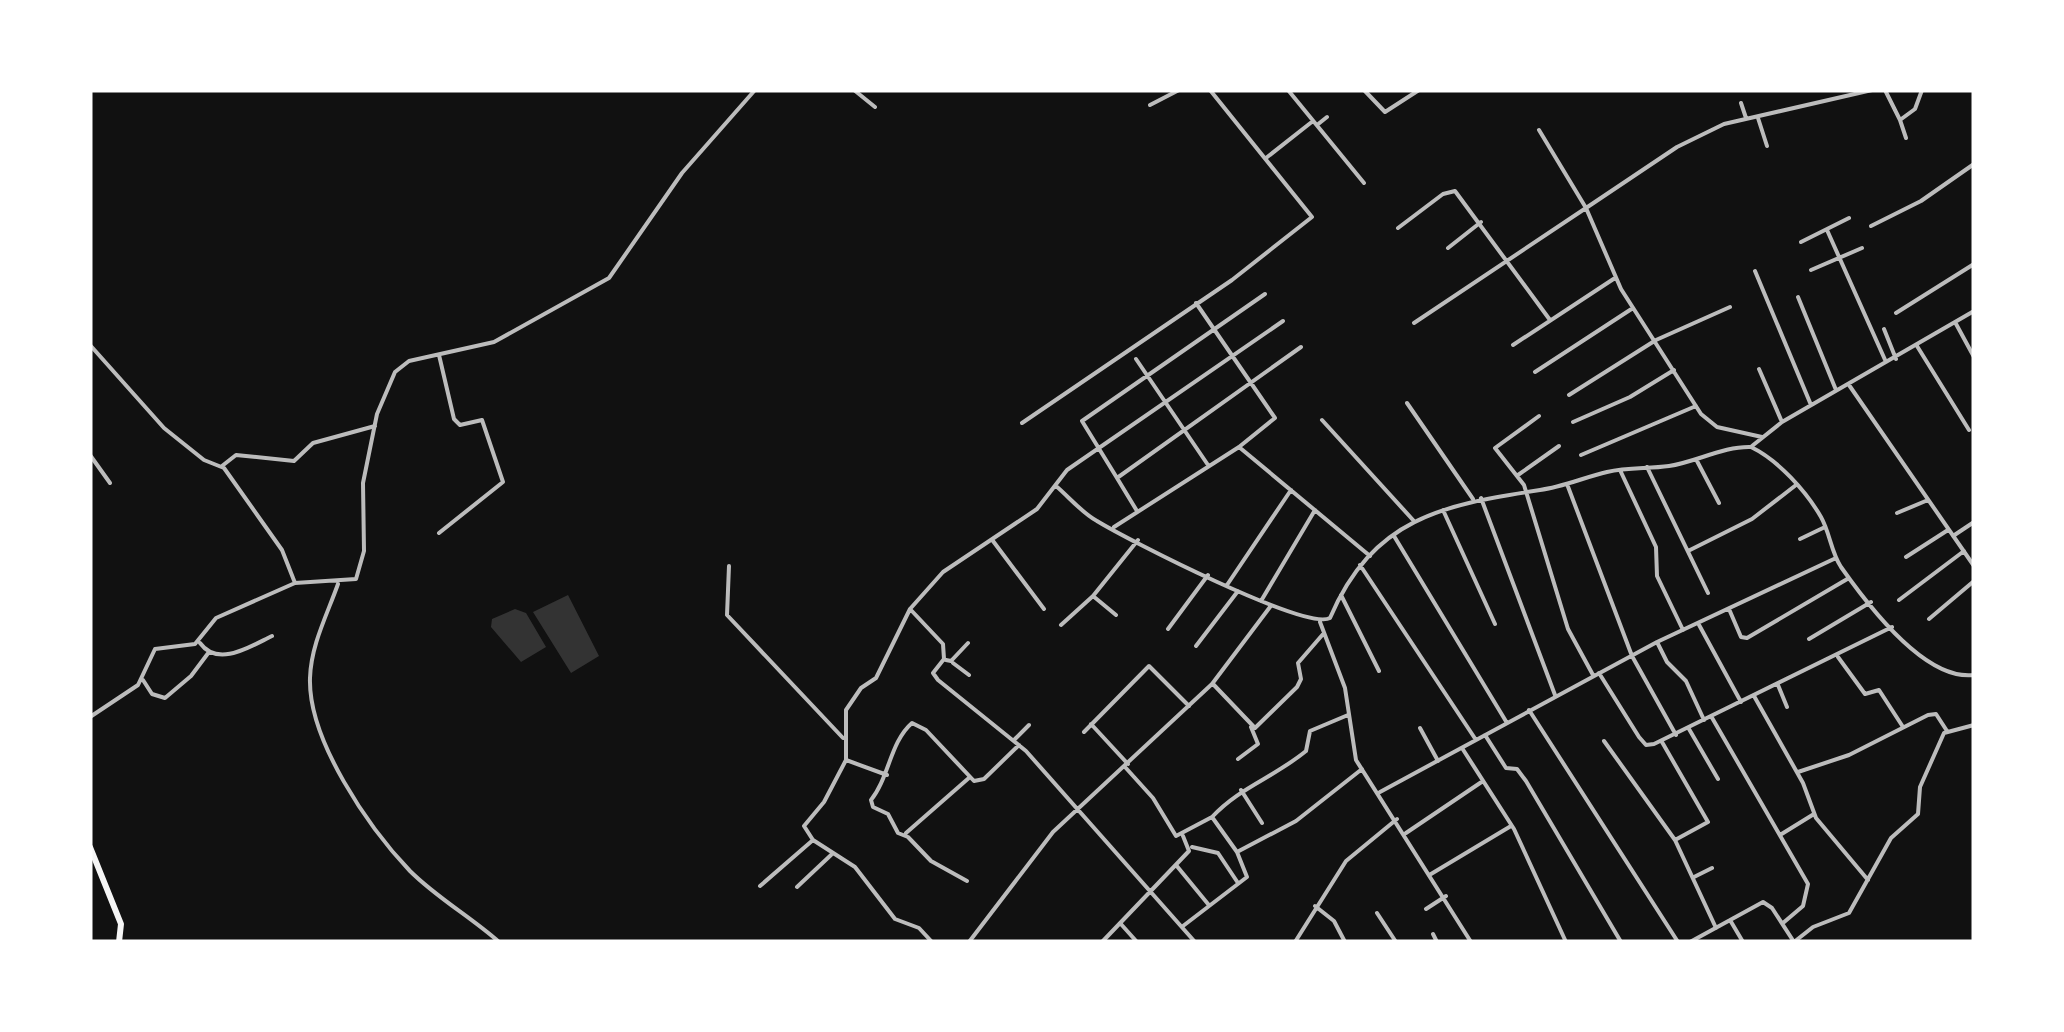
<svg xmlns="http://www.w3.org/2000/svg" width="2064" height="1032" font-family="'Space Grotesk',sans-serif">
<rect width="100%" height="100%" fill="#111"/>
<path fill="#333" d="M 568,595 L 599,656 L 571,673 L 533,612 Z
M 515,609 L 526,613 L 546,647 L 521,662 L 491,627 L 492,619 Z"/>
<g fill="none" stroke-linecap="round" stroke-linejoin="round">
<path stroke="#bcbcbc" stroke-width="4" d="M 854,90 L 875,107
M 1288,90 L 1364,183
M 1364,90 L 1385,112 L 1419,90
M 1885,90 L 1900,120 L 1915,109 L 1922,90
M 1741,103 L 1746,118
M 1150,105 L 1179,90
M 1758,118 L 1767,146
M 1900,120 L 1906,138
M 1317,125 L 1327,117
M 1266,158 L 1313,121
M 1871,226 L 1921,201 L 1974,164
M 1398,228 L 1443,194 L 1455,191 L 1550,320
M 1827,230 L 1886,362
M 1801,242 L 1849,218
M 1448,248 L 1481,222
M 1811,270 L 1862,248
M 1755,271 L 1811,405
M 1798,297 L 1836,390
M 1896,313 L 1974,264
M 1955,322 L 1974,357
M 1414,323 L 1586,208 L 1539,130
M 1884,329 L 1896,359
M 90,345 L 164,428 L 204,460 L 224,468 L 282,550 L 295,583
M 1513,345 L 1615,278
M 1917,346 L 1969,430
M 439,355 L 454,419 L 460,425 L 482,420 L 503,482 L 439,533
M 1136,359 L 1208,465
M 1759,369 L 1782,422
M 1535,372 L 1633,308
M 1849,385 L 1974,566
M 1569,395 L 1656,340 L 1730,307
M 1407,403 L 1473,499
M 1539,416 L 1495,448 L 1524,485 L 1568,629 L 1593,675
M 1322,420 L 1413,520
M 1573,422 L 1630,397 L 1674,370
M 1022,423 L 1232,280 L 1312,217 L 1210,90
M 1762,437 L 1717,427 L 1701,414 L 1621,289 L 1586,208 L 1677,147 L 1724,124 L 1872,90
M 1752,446 L 1782,422 L 1974,311
M 1239,447 L 1370,556
M 1751,447 C 1778,460 1806,491 1821,517 C 1830,533 1831,552 1841,567 C 1867,604 1925,681 1974,675
M 90,455 L 110,483
M 1581,455 L 1696,406
M 1697,461 L 1719,503
M 222,466 L 236,455 L 294,461 L 313,443 L 375,426
M 1647,467 L 1708,593
M 1620,470 L 1656,547 L 1657,576 L 1683,630
M 1518,475 L 1559,446
M 1117,478 L 1082,421 L 1265,294
M 1567,484 L 1632,656 L 1676,735
M 1056,486 C 1069,497 1082,513 1097,521 C 1128,540 1306,631 1330,618 C 1373,518 1442,505 1540,490 C 1563,487 1585,477 1607,472 C 1628,467 1648,469 1669,466 C 1696,462 1724,446 1751,447
M 1481,498 L 1555,695
M 1443,510 L 1495,624
M 1137,511 L 1117,478 L 1301,347
M 1897,513 L 1928,500
M 1114,527 L 1239,447 L 1275,418 L 1196,303
M 1394,536 L 1507,723
M 1953,536 L 1974,522
M 1800,539 L 1825,527
M 993,541 L 1044,609
M 1690,550 L 1752,519 L 1796,485
M 1906,557 L 1948,530
M 1360,565 L 1476,740
M 729,566 L 727,615 L 843,738
M 338,584 C 327,615 311,645 310,678 C 308,740 369,828 410,871 C 437,898 471,917 499,942
M 1227,585 L 1291,490
M 1341,595 L 1379,671
M 1093,596 L 1116,615
M 1899,600 L 1964,551
M 1261,601 L 1315,510
M 1729,609 L 1741,637 L 1747,638 L 1849,578
M 1929,619 L 1974,581
M 1320,622 L 1345,688 L 1356,760 L 1471,942
M 1698,623 L 1741,702
M 1061,625 L 1093,596 L 1138,540
M 1168,629 L 1208,575
M 1809,639 L 1871,602
M 200,643 C 218,668 251,646 272,636
M 1658,644 L 1667,662 L 1686,681 L 1704,720
M 1196,646 L 1238,591
M 1838,657 L 1865,694 L 1879,690 L 1903,727
M 946,660 L 951,661 L 968,643
M 953,663 L 969,675
M 1599,673 L 1639,737 L 1646,745 L 1654,744 L 1892,627
M 143,680 L 152,694 L 165,698 L 191,676 L 209,652
M 1213,684 L 1255,728 L 1297,687 L 1301,679 L 1298,663 L 1324,633
M 1778,685 L 1787,707
M 1754,696 L 1803,783 L 1816,818 L 1868,880
M 1529,710 L 1678,942
M 1711,716 L 1808,884 L 1803,906 L 1783,923
M 90,717 L 138,685 L 155,649 L 195,644 L 216,618 L 295,583 L 356,579 L 364,551 L 363,483 L 377,414 L 395,372 L 409,361 L 494,342 L 609,278 L 682,173 L 755,90
M 1091,724 L 1128,764
M 1420,728 L 1438,761
M 1689,729 L 1718,779
M 1084,732 L 1149,666 L 1189,706
M 1485,735 L 1506,768 L 1517,769 L 1526,781 L 1621,942
M 1015,739 L 1029,725
M 1604,741 L 1675,840 L 1716,928
M 1662,742 L 1708,822 L 1675,840
M 1462,748 L 1514,829 L 1566,942
M 1238,759 L 1258,744 L 1251,727
M 846,760 L 887,775
M 1125,767 L 1153,798 L 1176,836 L 1212,817 L 1237,852 L 1296,821 L 1362,769
M 1798,772 L 1849,755 L 1928,715 L 1936,714 L 1947,731
M 1241,790 L 1262,823
M 1380,792 L 1657,642 L 1836,558
M 1212,817 C 1240,787 1273,778 1306,751 L 1310,731 L 1348,715
M 906,833 L 970,777
M 1406,833 L 1483,781
M 1780,835 L 1814,814
M 813,840 L 804,826 L 824,802 L 846,760 L 846,710 L 861,688 L 876,678 L 910,609
M 1192,847 L 1218,853 L 1238,883
M 1176,865 L 1208,904
M 1431,874 L 1511,826
M 1694,877 L 1712,868
M 967,881 L 931,861 L 908,837 L 898,833 L 888,814 L 873,807 L 871,800 C 889,778 890,742 912,723 L 926,730 L 974,781 L 984,779 L 1019,745
M 760,886 L 813,840 L 855,867 L 895,919 L 919,928 L 932,942
M 797,887 L 831,855
M 1315,906 L 1334,921 L 1345,942
M 1426,909 L 1446,896
M 1377,913 L 1396,942
M 1730,920 L 1743,942
M 1120,923 L 1137,942
M 1183,926 L 1247,877 L 1237,852
M 1433,934 L 1437,942
M 969,942 L 1053,832 L 1212,684 L 1270,607
M 1102,942 L 1189,851 L 1183,836
M 1195,942 L 1026,751 L 938,680 L 933,673 L 944,659 L 943,644 L 910,609 L 943,572 L 1037,509 L 1067,470 L 1283,321
M 1295,942 L 1346,861 L 1397,819
M 1690,942 L 1763,902 L 1772,908 L 1794,942
M 1794,942 L 1813,927 L 1849,913 L 1891,838 L 1918,814 L 1920,787 L 1944,733 L 1974,725
M 1974,942 L 1974,941"/>
<path stroke="#f5f5f5" stroke-width="6" d="M 90,847 L 121,924 L 119,942"/>
</g>
<rect width="2064" height="1032" fill="none" stroke="#ffffff" stroke-width="185"/>
</svg>
